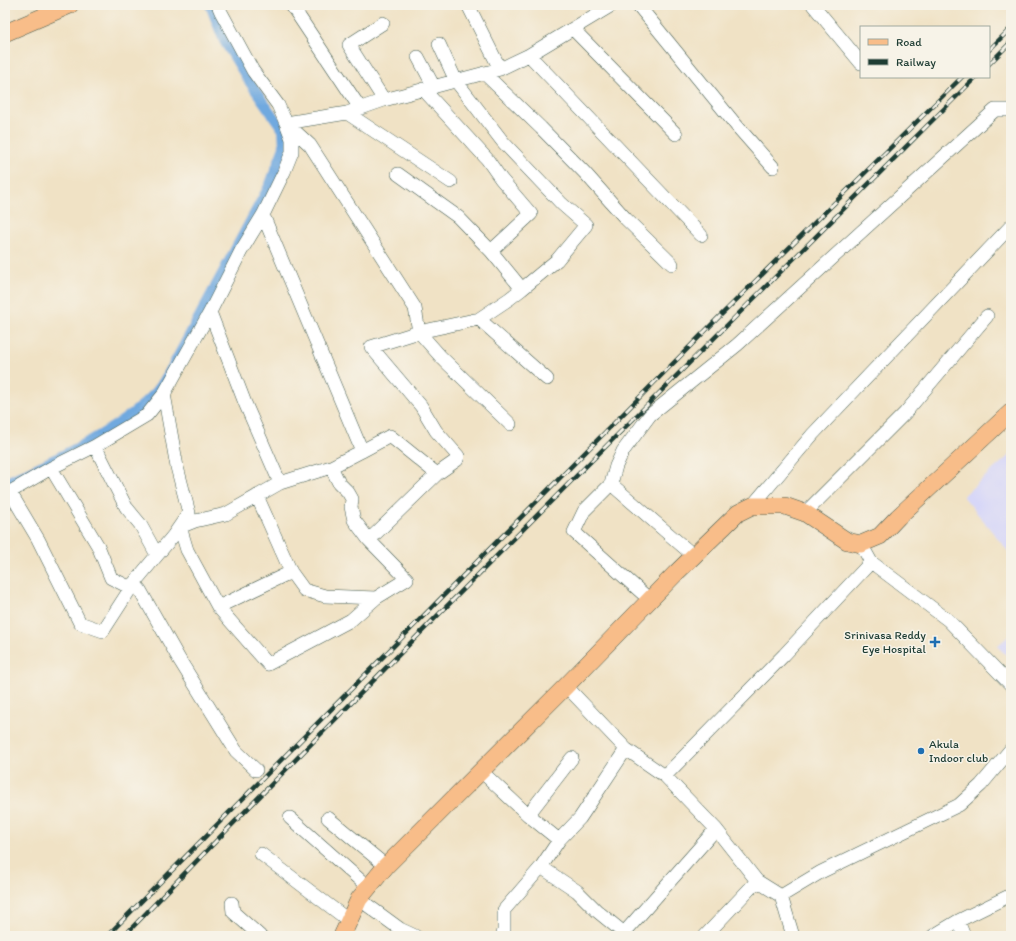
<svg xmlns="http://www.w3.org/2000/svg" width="1016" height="941" font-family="Itim,sans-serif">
<rect width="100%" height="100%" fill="#f7f3e8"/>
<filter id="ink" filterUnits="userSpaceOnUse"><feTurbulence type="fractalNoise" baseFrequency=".025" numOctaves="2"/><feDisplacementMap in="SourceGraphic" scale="8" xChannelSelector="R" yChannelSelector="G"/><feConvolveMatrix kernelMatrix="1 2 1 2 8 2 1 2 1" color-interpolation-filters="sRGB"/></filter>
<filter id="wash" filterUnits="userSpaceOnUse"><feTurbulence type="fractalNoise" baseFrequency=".012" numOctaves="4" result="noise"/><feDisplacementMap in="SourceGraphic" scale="16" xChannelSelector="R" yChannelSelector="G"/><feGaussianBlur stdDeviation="0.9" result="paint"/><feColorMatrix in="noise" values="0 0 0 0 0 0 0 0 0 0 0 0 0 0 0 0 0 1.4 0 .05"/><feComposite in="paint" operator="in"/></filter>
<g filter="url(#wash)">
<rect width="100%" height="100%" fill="#f0e2c5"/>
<path fill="#d7d7f8" d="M 1011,454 L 1011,555 L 963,496 Z
M 1011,634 L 1011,660 L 997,646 Z"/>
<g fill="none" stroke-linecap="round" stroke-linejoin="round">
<path stroke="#70a9df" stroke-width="10" d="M 5,483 C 53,459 117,433 154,394 C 161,387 166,377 171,369 L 270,184 L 284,147 L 283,130 L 248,80 L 224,41 L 210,5"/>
</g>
</g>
<g filter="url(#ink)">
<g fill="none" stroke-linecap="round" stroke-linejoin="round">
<g stroke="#3e564a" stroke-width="14">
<path id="minor" d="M 218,5 L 221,12 L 253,71 L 278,105 L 286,123 L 292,139 L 292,152 L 284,172 L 263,215 L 241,251 L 210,312 L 164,394 L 177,467 L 189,513 L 173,536 L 134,583 L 140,590 L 179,659 L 236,751 L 256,770
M 293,5 L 292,6 L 360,108
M 468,5 L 500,69
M 638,5 L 736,125 L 773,167
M 813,5 L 861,63
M 383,23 L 349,45 L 384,100
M 573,29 L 676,134
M 439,44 L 456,81 L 503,142 L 562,204 L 586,225 L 557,260 L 522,289
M 529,55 L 701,235
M 418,57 L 434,87
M 484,73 L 541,128 L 585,173 L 626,219 L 672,264
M 423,89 L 487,159 L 501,179 L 531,214 L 491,251
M 347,113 L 451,182
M 398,174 L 458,217 L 491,251 L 522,289 L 509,299 L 479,319
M 263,215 L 362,451 L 390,436 L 437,474 L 457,460 L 458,456 L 436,431 L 421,406 L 371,347 L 419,332 L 479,319 L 547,379
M 210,312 L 245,403 L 280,483 L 331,467 L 362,451
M 510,424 L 441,357 L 419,332 L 415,308 L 310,145 L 286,123 L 347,113 L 384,100 L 500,69 L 529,55 L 612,5
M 95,446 L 51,468 L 10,492 L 38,539 L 80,623 L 103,631 L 134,583
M 331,467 L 339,483 L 348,492 L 352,499 L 351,507 L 354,520 L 369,540
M 51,468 L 98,546 L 111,578 L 131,588
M 280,483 L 226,514 L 195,521 L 180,527 L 187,550 L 218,607 L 268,664 L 351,620 L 376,598 L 407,579 L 369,540 L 437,474
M 611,484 L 584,511 L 574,532 L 650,600
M 257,496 L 291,572 L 304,590 L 325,596 L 376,598
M 752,506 L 813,434 L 1011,226
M 805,513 L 905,413 L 987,316
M 861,544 L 871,562 L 948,620 L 1011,685
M 157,555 L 140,524 L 126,507 L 95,446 L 147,415 L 164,394
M 694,556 L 611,484 L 616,466 L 623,451 L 650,415 L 737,345 L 995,110 L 1011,110
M 218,607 L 291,572
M 566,686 L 626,749 L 665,776 L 716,829 L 757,881 L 781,896 L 793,936
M 481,771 L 528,815 L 559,840
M 665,776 L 784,655 L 871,562
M 528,815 L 572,758
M 290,818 L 368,887
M 328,818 L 386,866
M 261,854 L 348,920
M 541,867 L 577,891 L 597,911 L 624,933
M 781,896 L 821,872 L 959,805 L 981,785 L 1011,749
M 359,899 L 400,929 L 415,936
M 232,903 L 233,912 L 260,936
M 958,921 L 964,936
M 502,936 L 504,931 L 504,910 L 541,867 L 559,840 L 580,818 L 626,749
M 627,936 L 624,933 L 716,829
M 705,936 L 757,881
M 933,936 L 958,921 L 1011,895"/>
</g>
<g stroke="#3e564a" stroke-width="18">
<path id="major" d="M 5,33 L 70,5
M 342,936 L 359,899 L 386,866 L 566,686 L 676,573 L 738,513 L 752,506 L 785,506 L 805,513 L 847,541 L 861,544 L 880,536 L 898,517 L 1011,412"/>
</g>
<use href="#minor" stroke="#fff" stroke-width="13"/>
<use href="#major" stroke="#f8bd89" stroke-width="17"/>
<g stroke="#1f3d34" stroke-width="4.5">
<path id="rail" d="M 989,50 L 1011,28
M 989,64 L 1011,42
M 107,936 L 717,319 L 962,77
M 124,936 C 404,646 690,362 976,77"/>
</g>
<use href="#rail" stroke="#f7f3e8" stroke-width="3" stroke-dasharray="9" stroke-linecap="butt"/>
</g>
</g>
<g fill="#1f6fb2" stroke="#f7f3e8" stroke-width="1.5">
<path d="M933 636h4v4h4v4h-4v4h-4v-4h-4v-4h4z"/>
<circle cx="921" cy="751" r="4"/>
</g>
<g text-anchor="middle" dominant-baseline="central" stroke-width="3" stroke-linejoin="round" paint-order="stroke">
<g font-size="12" fill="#1f3d34" stroke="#f7f3e8" text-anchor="end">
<text x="926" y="635">Srinivasa Reddy<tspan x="926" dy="14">Eye Hospital</tspan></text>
<text x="929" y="744" text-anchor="start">Akula<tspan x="929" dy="14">Indoor club</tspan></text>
</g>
</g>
<rect width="1016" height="941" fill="none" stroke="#f7f3e8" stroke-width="20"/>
<rect x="860" y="26" width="130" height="52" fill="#f7f3e8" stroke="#a1aaa0"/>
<rect x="868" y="39" width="20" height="6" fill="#f8bd89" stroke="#a1aaa0"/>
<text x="896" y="46" font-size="12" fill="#1f3d34">Road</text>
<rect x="868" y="59" width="20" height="6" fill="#1f3d34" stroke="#a1aaa0"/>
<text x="896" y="66" font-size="12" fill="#1f3d34">Railway</text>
</svg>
